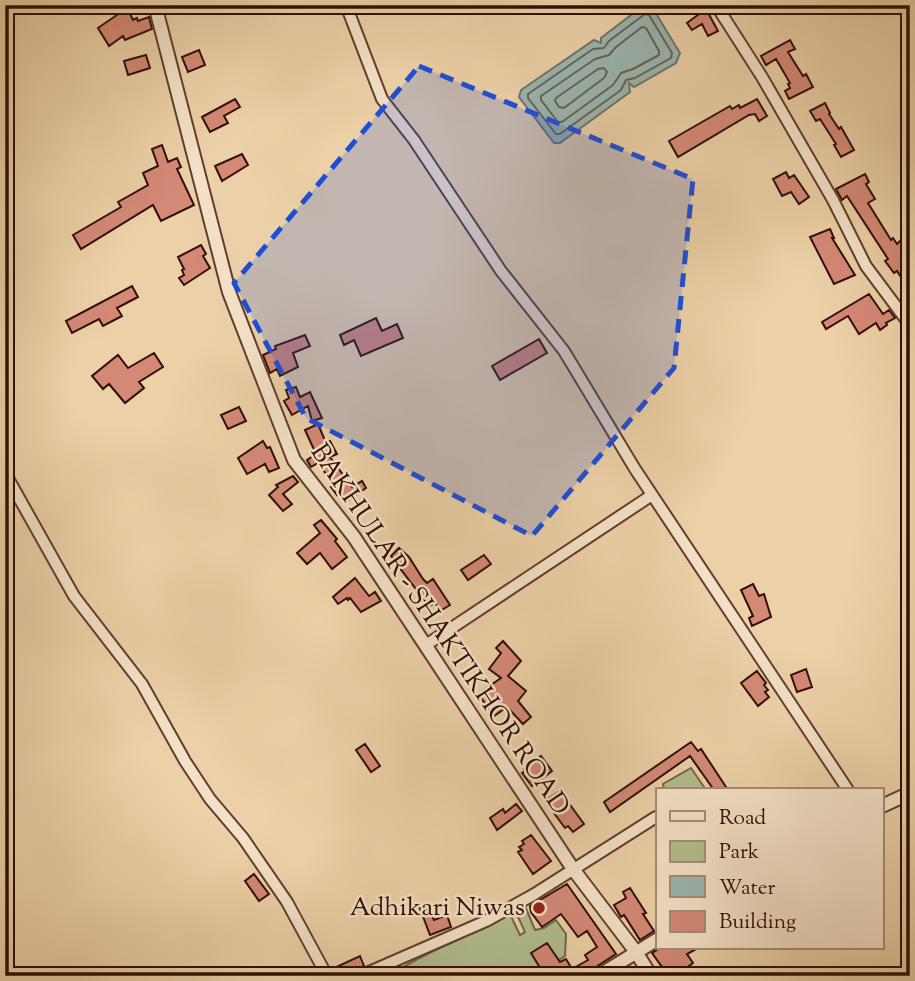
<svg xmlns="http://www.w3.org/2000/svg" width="915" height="981" font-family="'Sorts Mill Goudy',serif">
<rect width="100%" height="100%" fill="#ecd0a7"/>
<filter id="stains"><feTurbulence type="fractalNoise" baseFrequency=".00286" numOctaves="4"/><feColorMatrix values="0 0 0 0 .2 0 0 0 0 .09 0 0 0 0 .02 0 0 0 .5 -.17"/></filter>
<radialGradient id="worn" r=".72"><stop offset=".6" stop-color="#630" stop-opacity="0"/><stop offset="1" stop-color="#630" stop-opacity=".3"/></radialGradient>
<path fill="#b1bc8c" stroke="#706647" stroke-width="2" d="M 691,768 L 706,790 L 664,790 L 663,784 Z
M 525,906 L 535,930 L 544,928 L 556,920 L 566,934 L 565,956 L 534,976 L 399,976 L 397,971 C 432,948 474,936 509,912 L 520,935 L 525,932 L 515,910 Z"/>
<path fill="#9ab5af" stroke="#6f736a" stroke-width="2" d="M 644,5 L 652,7 L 680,53 L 676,63 L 634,87 L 629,83 L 630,92 L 560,143 L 554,143 L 519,97 L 521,90 L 594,40 L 601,43 L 601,38 Z"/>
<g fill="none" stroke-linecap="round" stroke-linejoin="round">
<path stroke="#646258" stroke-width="2" d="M 645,14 L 649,15 L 672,53 L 671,58 L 635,78 L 626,80 L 621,90 L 560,134 L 556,134 L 528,98 L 528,94 L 593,49 L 604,48 L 609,41 Z
M 642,27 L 646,28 L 659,51 L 659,55 L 633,69 L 621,73 L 613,85 L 562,122 L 558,122 L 541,100 L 541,96 L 595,59 L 609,55 L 616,47 Z
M 604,68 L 607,72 L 604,78 L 564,108 L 559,107 L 555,101 L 556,98 L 598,69 Z"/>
</g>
<path fill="#d48977" stroke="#2e0f02" stroke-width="2" d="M 113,5 L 126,5 L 133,20 L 137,18 L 138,21 L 149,17 L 152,29 L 125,40 L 123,36 L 109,46 L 98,28 L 117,15 Z
M 706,9 L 718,31 L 708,36 L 702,24 L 692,30 L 687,23 Z
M 790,40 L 795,49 L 788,52 L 803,76 L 806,74 L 813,87 L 789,99 L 785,91 L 790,88 L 788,84 L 790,83 L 776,59 L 766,65 L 761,56 Z
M 199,50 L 205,65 L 188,72 L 182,57 Z
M 146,55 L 150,68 L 128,75 L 124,61 Z
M 235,99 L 240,107 L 224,116 L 228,123 L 210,132 L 202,117 Z
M 757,99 L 767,116 L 759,121 L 755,114 L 749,115 L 678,157 L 669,141 L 730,106 L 732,109 L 739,105 L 740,108 Z
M 825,103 L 830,113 L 829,114 L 839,129 L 841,127 L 854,150 L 841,157 L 834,145 L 836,144 L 820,119 L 816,121 L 810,111 Z
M 162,145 L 168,162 L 177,158 L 181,167 L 177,169 L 194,205 L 161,221 L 153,205 L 81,249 L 73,235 L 121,207 L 118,202 L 148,185 L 143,173 L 158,166 L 152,149 Z
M 242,154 L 248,165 L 222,181 L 215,166 Z
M 786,172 L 789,178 L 794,175 L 809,197 L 799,204 L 791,192 L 782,196 L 773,179 Z
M 865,174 L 869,182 L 866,184 L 875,199 L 868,203 L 891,240 L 893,238 L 897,244 L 902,239 L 910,252 L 910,262 L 904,266 L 908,272 L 901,277 L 897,271 L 894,273 L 885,261 L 888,259 L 847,196 L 842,200 L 836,189 Z
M 830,229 L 834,238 L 832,238 L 855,275 L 834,284 L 810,237 Z
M 201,245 L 206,254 L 203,256 L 210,268 L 184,285 L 179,278 L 184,275 L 182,270 L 184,269 L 178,257 Z
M 132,286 L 138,297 L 117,308 L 122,316 L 103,326 L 99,319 L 72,333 L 66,321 Z
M 869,294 L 883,314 L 889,310 L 895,318 L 886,323 L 887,325 L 880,330 L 876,323 L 859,334 L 848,316 L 826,329 L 822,322 Z
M 376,318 L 382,331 L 397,324 L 403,338 L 361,356 L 354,340 L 344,345 L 340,335 Z
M 305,335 L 310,346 L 293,353 L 298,367 L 280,376 L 277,369 L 270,373 L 263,355 L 276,349 L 275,346 Z
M 539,339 L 547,353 L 500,380 L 492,366 Z
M 154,353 L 163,367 L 139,382 L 144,388 L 125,403 L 109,384 L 103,389 L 92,376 L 118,355 L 128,368 Z
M 296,387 L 300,397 L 310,392 L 322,418 L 312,421 L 308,406 L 292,415 L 284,401 L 289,398 L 286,390 Z
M 239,407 L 246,421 L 228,429 L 221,415 Z
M 318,424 L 326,443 L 330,441 L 337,454 L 330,457 L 352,487 L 362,481 L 366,488 L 347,501 L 341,492 L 337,495 L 331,487 L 334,485 L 318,463 L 311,467 L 307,460 L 316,454 L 305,430 Z
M 263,441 L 267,448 L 270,447 L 279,468 L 269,472 L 265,464 L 247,474 L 238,458 Z
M 293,476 L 298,482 L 283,494 L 292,504 L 283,511 L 269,495 L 278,487 L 276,485 Z
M 321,520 L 337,539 L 335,541 L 347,557 L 332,569 L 320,553 L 307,564 L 297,553 L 320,533 L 314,525 Z
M 399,548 L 409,557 L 423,579 L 427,583 L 433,579 L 450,605 L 440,611 L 435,603 L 429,606 L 399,567 L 401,566 L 391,556 Z
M 484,555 L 491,564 L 468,580 L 461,570 Z
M 355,578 L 369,596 L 375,592 L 381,601 L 361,612 L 350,598 L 348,600 L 347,598 L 338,604 L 333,597 Z
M 753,584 L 759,596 L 764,594 L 771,617 L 752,626 L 749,618 L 753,616 L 741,590 Z
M 503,641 L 521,661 L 508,676 L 526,691 L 518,701 L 531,717 L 523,724 L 507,707 L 494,716 L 478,694 L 501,678 L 489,669 L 501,653 L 496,648 Z
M 806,669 L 812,687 L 797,692 L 791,675 Z
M 757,671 L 766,683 L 764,685 L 768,690 L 765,692 L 769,697 L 758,706 L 741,683 Z
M 691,742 L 698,751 L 701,749 L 728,790 L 714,790 L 690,756 L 610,812 L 604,802 Z
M 365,744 L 380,766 L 371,772 L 356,750 Z
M 541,756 L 552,771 L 532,786 L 522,773 L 525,771 L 524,769 Z
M 560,791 L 584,824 L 573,832 L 568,826 L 565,828 L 545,801 Z
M 516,804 L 522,811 L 497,830 L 490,818 L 503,809 L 505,813 Z
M 531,835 L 551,861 L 533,874 L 518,852 L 522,850 L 519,847 L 524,844 L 522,841 Z
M 254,874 L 269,894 L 259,901 L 245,881 Z
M 567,884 L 616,954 L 593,969 L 589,976 L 545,976 L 531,953 L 547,943 L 560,962 L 566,959 L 572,969 L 588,960 L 585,955 L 597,947 L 587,931 L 578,937 L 561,914 L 542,927 L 531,912 L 530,906 Z
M 630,888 L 646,913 L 643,914 L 654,931 L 640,940 L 624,915 L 621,917 L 614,905 L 626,898 L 623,892 Z
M 426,903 L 434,920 L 447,915 L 451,927 L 430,935 L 419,906 Z
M 660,948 L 698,948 L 687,954 L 693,963 L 689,966 L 694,976 L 662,976 L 659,970 L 662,967 L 652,953 Z
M 360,956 L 364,966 L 343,976 L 335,976 L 332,969 Z"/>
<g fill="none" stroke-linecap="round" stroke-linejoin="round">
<g stroke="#5e3f2b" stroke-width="14">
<path id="minor" d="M 346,5 L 382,99 L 414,140 L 501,271 L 564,351 L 635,469 L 848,790
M 716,5 L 762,77 L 833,200 L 866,266 L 910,325
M 5,473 L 74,596 L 142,684 L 185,761 L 210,799 L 243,838 L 287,902 L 327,976
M 426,645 L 652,495
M 360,976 L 486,921 L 533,895 L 656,817"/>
</g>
<g stroke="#5e3f2b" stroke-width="16">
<path id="tertiary" d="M 155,5 L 229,292 L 294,460 L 354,537 L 573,869 L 636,952 L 651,976
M 882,806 L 910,793
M 598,976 L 658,939"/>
</g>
<use href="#minor" stroke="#f3e0c6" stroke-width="10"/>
<use href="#tertiary" stroke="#f3e0c6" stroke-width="12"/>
</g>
<path fill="#1d4ed8" fill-opacity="0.2" stroke="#1d4ed8" stroke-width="5" stroke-dasharray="14 9" stroke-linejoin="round" d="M 419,66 L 693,179 L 674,368 L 532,536 L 306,418 L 234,283 Z"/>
<circle fill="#8f2418" stroke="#f3e0c6" stroke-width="2.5" cx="539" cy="908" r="7"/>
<g text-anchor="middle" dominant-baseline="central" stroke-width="5" stroke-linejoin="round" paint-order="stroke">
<g font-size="26" fill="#2e0f02" stroke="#f3e0c6">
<text transform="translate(439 630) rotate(56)">BAKHULAR - SHAKTIKHOR ROAD</text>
</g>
<g font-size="26" fill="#2e0f02" stroke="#f3e0c6" text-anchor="end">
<text x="525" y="908">Adhikari Niwas</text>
</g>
</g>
<rect width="915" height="981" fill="none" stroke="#ecd0a7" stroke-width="28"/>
<rect x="7" y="7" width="901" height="967" fill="none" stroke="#2e0f02" stroke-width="3.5"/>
<rect x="14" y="14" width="887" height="953" fill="none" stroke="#2e0f02" stroke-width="2"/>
<rect x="656" y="788" width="228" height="161" fill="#f3e0c6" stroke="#a48c78" stroke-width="2"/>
<rect x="670" y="811" width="35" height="10" fill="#f3e0c6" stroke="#a48c78" stroke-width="2"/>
<text x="719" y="824" font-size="21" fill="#2e0f02">Road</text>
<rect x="670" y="841" width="35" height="21" fill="#b1bc8c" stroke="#a48c78" stroke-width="2"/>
<text x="719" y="858" font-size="21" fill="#2e0f02">Park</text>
<rect x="670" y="876" width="35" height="21" fill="#9ab5af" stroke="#a48c78" stroke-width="2"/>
<text x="719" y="894" font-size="21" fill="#2e0f02">Water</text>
<rect x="670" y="911" width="35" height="21" fill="#d48977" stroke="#a48c78" stroke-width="2"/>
<text x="719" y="928" font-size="21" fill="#2e0f02">Building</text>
<rect width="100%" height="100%" filter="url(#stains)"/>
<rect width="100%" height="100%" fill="url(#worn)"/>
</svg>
